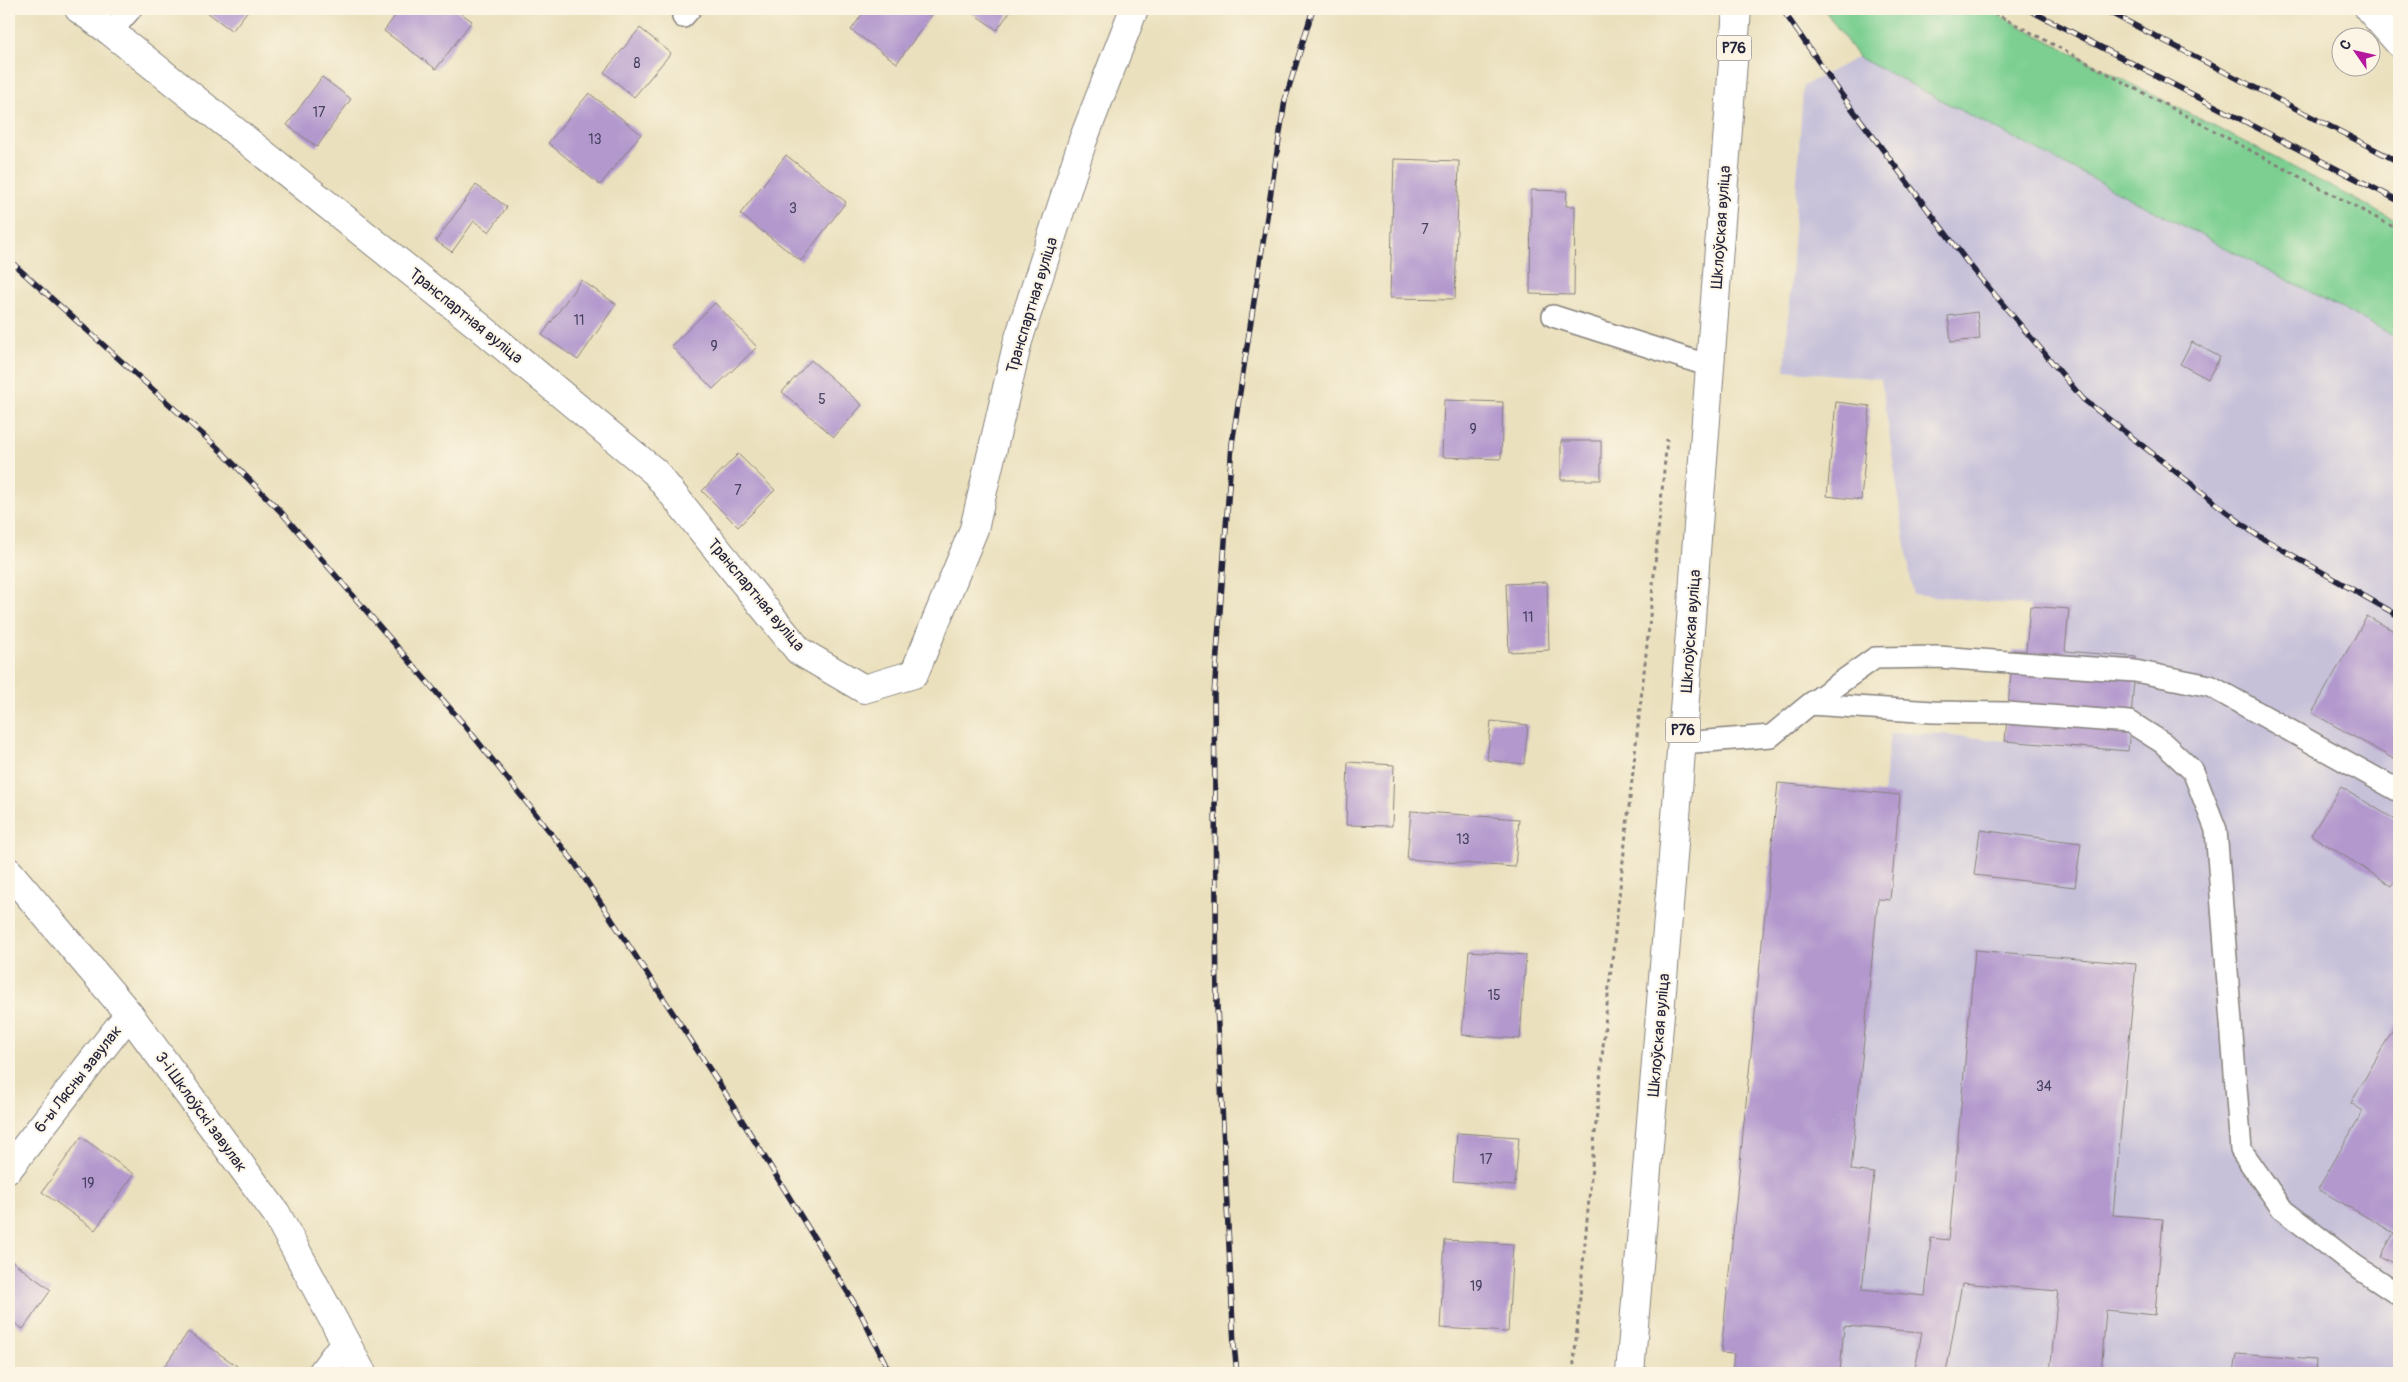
<svg xmlns="http://www.w3.org/2000/svg" width="2408" height="1382" font-family="Pangolin,sans-serif">
<rect width="100%" height="100%" fill="#fcf5e5"/>
<filter id="ink" filterUnits="userSpaceOnUse"><feTurbulence type="fractalNoise" baseFrequency=".02" numOctaves="2"/><feDisplacementMap in="SourceGraphic" scale="10" xChannelSelector="R" yChannelSelector="G"/><feConvolveMatrix kernelMatrix="1 2 1 2 8 2 1 2 1" color-interpolation-filters="sRGB"/></filter>
<filter id="wash" filterUnits="userSpaceOnUse"><feTurbulence type="fractalNoise" baseFrequency=".0096" numOctaves="4" result="noise"/><feDisplacementMap in="SourceGraphic" scale="20" xChannelSelector="R" yChannelSelector="G"/><feGaussianBlur stdDeviation="1.12" result="paint"/><feColorMatrix in="noise" values="0 0 0 0 0 0 0 0 0 0 0 0 0 0 0 0 0 1.4 0 .05"/><feComposite in="paint" operator="in"/></filter>
<g filter="url(#wash)">
<rect width="100%" height="100%" fill="#eae0bd"/>
<path fill="#c6c0d9" d="M 1858,57 L 2399,338 L 2399,1373 L 1732,1373 L 1734,1354 L 1721,1353 L 1778,783 L 1883,793 L 1890,733 L 1942,734 L 2005,741 L 2013,650 L 2026,650 L 2030,606 L 1913,594 L 1881,379 L 1785,370 L 1803,86 Z"/>
<path fill="#7bcf91" stroke="#4e7866" d="M 1824,9 L 1987,9 L 2399,222 L 2399,338 L 1858,57 Z"/>
<g id="blocks">
<path fill="#b298cd" d="M 203,9 L 249,9 L 232,31 Z
M 400,9 L 455,9 L 472,21 L 436,69 L 384,31 Z
M 866,9 L 936,9 L 897,63 L 851,30 Z
M 967,9 L 1012,9 L 997,30 Z
M 640,28 L 671,53 L 634,97 L 604,72 Z
M 322,77 L 351,99 L 317,147 L 287,125 Z
M 589,93 L 641,134 L 600,185 L 548,143 Z
M 786,155 L 846,202 L 801,261 L 740,214 Z
M 1394,159 L 1459,161 L 1455,299 L 1390,298 Z
M 476,185 L 507,207 L 489,232 L 474,221 L 452,252 L 436,241 Z
M 1531,190 L 1567,191 L 1566,206 L 1575,206 L 1574,295 L 1530,294 Z
M 581,280 L 616,304 L 578,360 L 542,335 Z
M 715,303 L 757,347 L 713,389 L 671,346 Z
M 1977,312 L 1980,339 L 1951,342 L 1948,316 Z
M 2192,342 L 2220,357 L 2208,379 L 2180,364 Z
M 811,360 L 862,405 L 834,437 L 782,392 Z
M 1444,400 L 1503,402 L 1501,459 L 1442,457 Z
M 1836,402 L 1870,406 L 1861,500 L 1827,496 Z
M 1561,441 L 1601,441 L 1601,480 L 1561,480 Z
M 738,454 L 775,490 L 738,527 L 702,491 Z
M 1547,582 L 1549,650 L 1509,652 L 1506,584 Z
M 2030,606 L 2069,609 L 2065,651 L 2136,657 L 2128,751 L 2005,741 L 2013,650 L 2026,651 Z
M 2367,616 L 2399,634 L 2399,762 L 2312,713 Z
M 1491,721 L 1528,725 L 1524,764 L 1487,760 Z
M 1348,762 L 1394,765 L 1392,826 L 1346,825 Z
M 1778,783 L 1900,795 L 1890,900 L 1878,899 L 1851,1170 L 1874,1173 L 1862,1290 L 1925,1296 L 1931,1238 L 1949,1240 L 1975,950 L 2136,964 L 2113,1215 L 2163,1219 L 2155,1315 L 2106,1310 L 2101,1373 L 2050,1373 L 2058,1291 L 1962,1283 L 1946,1373 L 1914,1373 L 1922,1332 L 1844,1326 L 1840,1373 L 1732,1373 L 1734,1354 L 1721,1353 Z
M 2341,787 L 2399,822 L 2399,874 L 2392,886 L 2311,835 Z
M 1411,811 L 1519,819 L 1515,867 L 1407,859 Z
M 1980,830 L 2081,843 L 2075,887 L 1974,875 Z
M 1469,951 L 1526,955 L 1520,1039 L 1462,1035 Z
M 2399,1019 L 2399,1266 L 2381,1256 L 2394,1233 L 2318,1189 L 2363,1111 L 2351,1103 Z
M 1457,1133 L 1519,1137 L 1515,1186 L 1453,1181 Z
M 81,1137 L 134,1174 L 95,1230 L 42,1192 Z
M 1445,1240 L 1513,1244 L 1508,1332 L 1440,1328 Z
M 9,1259 L 51,1290 L 23,1329 L 9,1319 Z
M 188,1332 L 237,1366 L 232,1373 L 173,1373 L 164,1367 Z
M 2237,1354 L 2316,1360 L 2315,1373 L 2234,1373 Z"/>
</g>
</g>
<g filter="url(#ink)">
<use href="#blocks" fill-opacity="0" stroke="#86817c" stroke-width="1"/>
<g fill="none" stroke-linecap="round" stroke-linejoin="round">
<g stroke="#86817c" stroke-width="24">
<path id="service" d="M 683,17 L 690,9
M 111,32 L 131,9
M 1553,316 L 1710,366
M 1810,704 L 1875,658 L 1938,657 L 2135,671 L 2210,686 L 2399,791
M 1682,743 L 1771,736 L 1810,704 L 1933,712 L 2007,713 L 2130,722 L 2163,743 L 2193,771 L 2216,830 L 2241,1150 L 2283,1210 L 2354,1265 L 2399,1295"/>
</g>
<g stroke="#86817c" stroke-width="30">
<path id="minor" d="M 79,9 L 111,32 L 479,326 L 655,472 L 799,651 L 864,689 L 914,674 L 974,529 L 1018,341 L 1083,140 L 1134,9
M 2369,9 L 2399,43
M 9,872 L 129,1014 L 276,1213 L 362,1373
M 9,1168 L 129,1014
M 322,1373 L 345,1342"/>
</g>
<g stroke="#86817c" stroke-width="30">
<path id="primary" d="M 1630,1373 L 1672,870 L 1737,9"/>
</g>
<path stroke="#86817c" stroke-width="3" stroke-dasharray="4 4" stroke-linecap="butt" d="M 1987,9 L 2399,230
M 1573,1373 L 1606,1014 L 1649,627 L 1667,439"/>
<use href="#service" stroke="#fff" stroke-width="21"/>
<use href="#minor" stroke="#fff" stroke-width="28"/>
<use href="#primary" stroke="#fff" stroke-width="28"/>
<g stroke="#22223b" stroke-width="5.5">
<path id="rail" d="M 1782,9 L 1841,94 L 1968,263 L 2083,399 L 2255,534 L 2399,616
M 2027,9 L 2399,201
M 2103,9 L 2399,162
M 9,260 L 219,449 L 282,513 L 467,728 L 574,862 L 724,1091 L 861,1314 L 890,1373
M 1237,1373 L 1234,1345 L 1217,1007 L 1214,695 L 1232,444 L 1285,100 L 1313,9"/>
</g>
<use href="#rail" stroke="#fcf5e5" stroke-width="4" stroke-dasharray="11" stroke-linecap="butt"/>
</g>
</g>
<g text-anchor="middle" dominant-baseline="central" stroke-width="4" stroke-linejoin="round" paint-order="stroke">
<g font-size="14" fill="#464060">
<text x="637" y="63">8</text>
<text x="319" y="112">17</text>
<text x="595" y="139">13</text>
<text x="793" y="208">3</text>
<text x="1425" y="229">7</text>
<text x="579" y="320">11</text>
<text x="714" y="346">9</text>
<text x="822" y="399">5</text>
<text x="1473" y="429">9</text>
<text x="738" y="490">7</text>
<text x="1528" y="617">11</text>
<text x="1463" y="839">13</text>
<text x="1494" y="995">15</text>
<text x="2044" y="1086">34</text>
<text x="1486" y="1159">17</text>
<text x="88" y="1183">19</text>
<text x="1476" y="1286">19</text>
</g>
<g fill="#fcf5e5" stroke="#63616e" stroke-width="1">
<rect x="1716.5" y="35.5" width="35" height="25" rx="4"/>
<rect x="1665.5" y="717.5" width="35" height="25" rx="4"/>
</g>
<g font-size="15" font-weight="bold" fill="#22223b">
<text x="1734" y="48">Р76</text>
<text x="1683" y="730">Р76</text>
</g>
<g font-size="16" fill="#22223b" stroke="#fcf5e5">
<text transform="translate(1721 227) rotate(-86)">Шклоўская вуліца</text>
<text transform="translate(1032 305) rotate(-73)">Транспартная вуліца</text>
<text transform="translate(466 316) rotate(39)">Транспартная вуліца</text>
<text transform="translate(756 595) rotate(50)">Транспартная вуліца</text>
<text transform="translate(1691 631) rotate(-86)">Шклоўская вуліца</text>
<text transform="translate(1659 1035) rotate(-85)">Шклоўская вуліца</text>
<text transform="translate(78 1079) rotate(-52)">6-ы Лясны завулак</text>
<text transform="translate(201 1112) rotate(54)">3-і Шклоўскі завулак</text>
</g>
</g>
<rect width="2408" height="1382" fill="none" stroke="#fcf5e5" stroke-width="30"/>
<g transform="translate(2356 52) rotate(304)"><circle r="24" fill="#fcf5e5" stroke="#a5a1a1"/>
<path d="M0-4L9 19L0 12L-9 19Z" fill="#b5179e"/>
<text y="-8" font-size="14" font-weight="bold" text-anchor="middle" fill="#22223b">С</text>
</g>
</svg>
